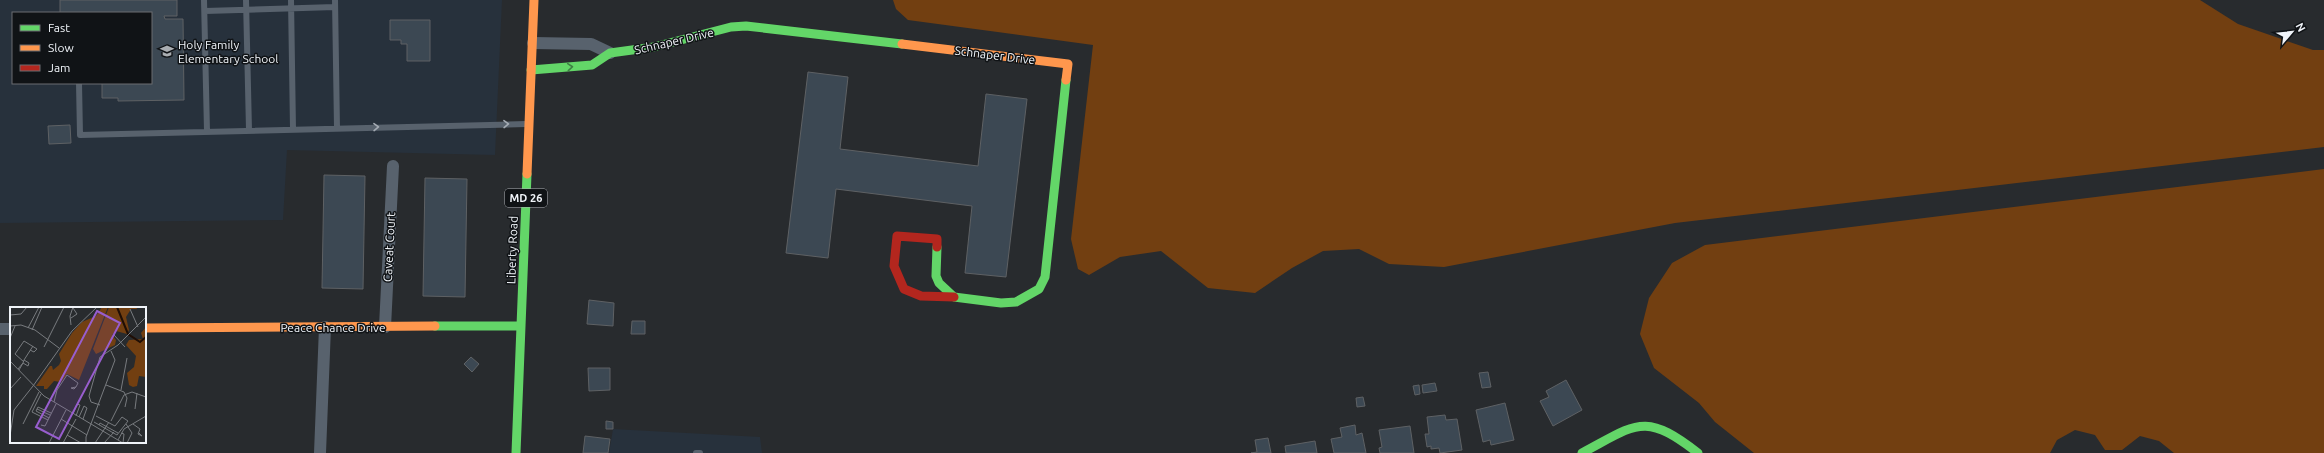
<svg xmlns="http://www.w3.org/2000/svg" width="2324" height="453" font-family="Ubuntu,sans-serif">
<rect width="100%" height="100%" fill="#282b2e"/>
<path fill="#27313c" fill-rule="evenodd" d="M 0,0 L 502,0 L 495,155 L 287,150 L 283,220 L 0,223 ZM 13,13 L 151,13 L 151,83 L 13,83 Z
M 613,429 L 760,437 L 762,453 L 609,453 Z"/>
<path fill="#723f11" d="M 893,0 L 2200,0 L 2238,24 L 2313,50 L 2324,50 L 2324,147 L 1675,223 L 1444,267 L 1389,264 L 1359,249 L 1323,251 L 1292,268 L 1255,293 L 1208,288 L 1161,251 L 1120,257 L 1089,275 L 1078,269 L 1071,239 L 1093,45 L 908,20 L 896,9 Z
M 2324,169 L 2324,453 L 2174,453 L 2159,441 L 2140,436 L 2122,450 L 2105,450 L 2095,435 L 2075,430 L 2057,440 L 2050,453 L 1754,453 L 1715,422 L 1699,403 L 1654,368 L 1640,334 L 1649,298 L 1672,263 L 1705,245 Z"/>
<path fill="#3c4853" stroke="#5e6164" d="M 60,0 L 177,0 L 177,16 L 164,16 L 165,19 L 183,19 L 184,100 L 118,101 L 118,98 L 102,98 L 102,83 L 151,83 L 151,13 L 60,13 Z
M 390,20 L 430,20 L 430,61 L 407,61 L 407,44 L 401,44 L 401,40 L 390,40 Z
M 808,72 L 848,77 L 840,149 L 978,166 L 986,94 L 1027,99 L 1006,277 L 965,273 L 972,206 L 836,189 L 828,258 L 786,253 Z
M 70,125 L 71,143 L 49,144 L 48,126 Z
M 324,175 L 365,176 L 363,289 L 322,288 Z
M 425,178 L 467,179 L 465,297 L 423,296 Z
M 589,300 L 614,303 L 613,326 L 587,324 Z
M 632,321 L 645,321 L 645,334 L 631,334 Z
M 471,357 L 479,364 L 472,372 L 464,364 Z
M 588,368 L 610,368 L 610,390 L 589,391 Z
M 1488,372 L 1491,387 L 1482,388 L 1479,373 Z
M 1566,380 L 1582,410 L 1553,426 L 1540,401 L 1549,397 L 1546,391 Z
M 1435,383 L 1437,391 L 1423,393 L 1422,385 Z
M 1419,385 L 1420,394 L 1415,395 L 1413,386 Z
M 1363,397 L 1365,406 L 1357,407 L 1356,398 Z
M 1505,403 L 1514,440 L 1491,445 L 1490,440 L 1483,442 L 1476,410 Z
M 1445,415 L 1446,420 L 1457,419 L 1462,450 L 1440,453 L 1439,448 L 1431,449 L 1431,446 L 1427,447 L 1425,434 L 1429,434 L 1427,417 Z
M 606,421 L 613,422 L 613,429 L 606,429 Z
M 1355,425 L 1356,435 L 1362,433 L 1366,453 L 1334,453 L 1331,439 L 1342,437 L 1340,428 Z
M 1410,426 L 1414,453 L 1380,453 L 1379,448 L 1382,447 L 1379,430 Z
M 585,436 L 610,439 L 608,453 L 583,453 Z
M 1268,438 L 1271,453 L 1251,453 L 1257,452 L 1255,440 Z
M 1315,441 L 1317,453 L 1286,453 L 1285,446 Z"/>
<g fill="none" stroke-linecap="round" stroke-linejoin="round">
<path stroke="#58626d" stroke-width="6" d="M 204,0 L 207,131
M 246,0 L 249,130
M 291,0 L 293,129
M 335,0 L 337,128
M 205,11 L 335,7
M 79,83 L 80,135 L 526,124
M 696,453 L 700,453"/>
<path stroke="#58626d" stroke-width="12" d="M 533,43 L 591,44 L 610,53
M 385,327 L 393,166
M 0,329 L 11,329
M 320,453 L 325,327"/>
<path stroke="#63d668" stroke-width="9" d="M 531,70 L 592,65 L 610,53 L 654,47 L 731,27 L 746,26 L 902,44
M 937,247 L 936,276 L 939,283 L 954,297 L 1001,303 L 1016,302 L 1039,289 L 1045,277 L 1066,80
M 435,326 L 521,326
M 516,453 L 527,174
M 1582,453 C 1637,424 1644,411 1698,453"/>
<path stroke="#ff974d" stroke-width="9" d="M 902,44 L 1068,64 L 1066,80
M 527,174 L 534,0
M 145,328 L 435,326"/>
<path stroke="#b3261e" stroke-width="9" d="M 937,247 L 937,239 L 897,236 L 894,266 L 904,289 L 921,296 L 954,297"/>
</g>
<defs><path id="oneway-chevron" d="M-2-3.5L2.5 0L-2 3.5" fill="none" stroke-width="1.6" stroke-linecap="round" stroke-linejoin="round"/></defs>
<use stroke="#3e7e43" href="#oneway-chevron" transform="translate(570 67) rotate(-5)"/>
<g stroke="#a4abb3">
<use href="#oneway-chevron" transform="translate(506 124) rotate(-1)"/>
<use href="#oneway-chevron" transform="translate(376 127) rotate(-1)"/>
</g>
<defs>
<g id="school-bare" transform="scale(1.08)"><path d="M0-5L7-2L0 1L-7-2ZM-4 1L0 2.5L4 1V4Q0 6-4 4Z" fill="#aaaeb2" stroke="#101316" stroke-width="2.5" paint-order="stroke"/></g>
</defs>
<g fill-rule="evenodd">
<use href="#school-bare" x="167" y="51"/>
</g>
<g text-anchor="middle" dominant-baseline="central" stroke-width="3" stroke-linejoin="round" paint-order="stroke">
<rect fill="#101316" stroke="#adb0b5" stroke-width="1" x="505" y="189" width="42" height="18" rx="3"/>
<g font-size="11" font-weight="bold" fill="#f0f4f9">
<text x="526" y="198">MD 26</text>
</g>
<g font-size="12" fill="#f0f4f9" stroke="#101316">
<text transform="translate(674 41) rotate(-13)">Schnaper Drive</text>
<text transform="translate(995 55) rotate(7)">Schnaper Drive</text>
<text transform="translate(389 247) rotate(-87)">Caveat Court</text>
<text transform="translate(512 250) rotate(-88)">Liberty Road</text>
<text x="333" y="327">Peace Chance Drive</text>
</g>
<g font-size="12" fill="#f0f4f9" stroke="#101316" text-anchor="start">
<text x="178" y="44">Holy Family<tspan x="178" dy="14">Elementary School</tspan></text>
</g>
</g>
<g transform="translate(10 307)">
<rect width="136" height="136" fill="#282b2e"/>
<path d="M 92,0 L 98,0 L 69,73 L 57,67 L 51,75 L 44,74 L 37,82 L 34,82 L 34,79 L 26,79 L 40,59 L 42,59 L 43,63 L 49,58 L 51,54 L 49,47 L 62,26 L 72,15 L 86,9 ZM 99,0 L 126,0 L 127,2 L 121,2 L 116,10 L 119,23 L 117,27 L 106,24 L 102,28 L 106,33 L 105,38 L 86,47 L 83,42 ZM 136,20 L 136,70 L 129,69 L 127,79 L 123,80 L 119,78 L 117,66 L 124,60 L 126,49 L 116,38 L 119,33 L 133,32 L 131,26 Z" fill="#723f11"/>
<path fill="none" stroke="#1f0e05" stroke-width="2" d="M 107,0 L 118,27 L 130,35 L 136,30"/>
<path fill="none" stroke="#787b7f" stroke-width="1" d="M 120,2 L 128,20M 0,8 L 11,7 L 17,0M 61,11 L 67,7 L 63,1M 61,18 L 60,9 L 63,0M 0,19 L 11,18 L 25,23 L 49,41M 18,21 L 29,0M 22,23 L 32,0M 104,28 L 115,40M 0,31 L 5,19M 34,40 L 54,0M 14,53 L 19,56 L 18,59 L 13,56 L 14,53 L 23,39M 0,54 L 34,89 L 113,136M 14,55 L 5,47 L 14,34 L 27,42 L 24,45 L 20,43M 8,62 L 13,56 L 9,63M 96,78 L 114,85 L 117,91 L 115,100M 23,79 L 62,24 L 87,0M 0,82 L 11,70M 111,83 L 117,51M 31,87 L 22,105 L 38,113M 44,95 L 47,83 L 57,68 L 68,76 L 66,80 L 61,81 L 64,82 L 66,80M 90,98 L 81,95 L 79,89 L 90,50 L 108,38 L 136,10M 27,102 L 40,108M 125,102 L 127,86M 63,107 L 67,97 L 70,98 L 66,109M 69,110 L 74,99 L 77,101 L 73,112M 39,111 L 26,104 L 28,100 L 41,106M 51,112 L 77,128M 101,114 L 114,88 L 122,85 L 136,90M 84,115 L 107,128 L 118,114 L 112,110 L 105,119 L 86,109M 13,117 L 29,85M 116,117 L 122,126 L 117,136M 123,117 L 130,122 L 128,127 L 132,129 L 129,126M 31,118 L 35,119 L 46,97M 89,118 L 90,116 L 108,126M 111,126 L 114,127 L 113,136M 57,128 L 71,136M 0,129 L 4,103 L 23,79M 108,133 L 114,122 L 136,109M 39,136 L 56,103M 53,136 L 66,112M 76,136 L 76,130 L 105,53 L 101,44M 85,136 L 99,115M 94,136 L 104,125"/>
<path fill="#985ece" fill-opacity="0.15" stroke="#985ece" stroke-width="2" d="M 87,4 L 110,16 L 49,132 L 26,120 Z"/>
<rect width="136" height="136" fill="none" stroke="#f0f4f9" stroke-width="2"/>
</g>
<rect x="12" y="12" width="140" height="72" fill="#101316" stroke="#6a6d71"/>
<rect x="20" y="25" width="20" height="6" fill="#63d668" stroke="#6a6d71"/>
<text x="48" y="32" font-size="12" fill="#f0f4f9">Fast</text>
<rect x="20" y="45" width="20" height="6" fill="#ff974d" stroke="#6a6d71"/>
<text x="48" y="52" font-size="12" fill="#f0f4f9">Slow</text>
<rect x="20" y="65" width="20" height="6" fill="#b3261e" stroke="#6a6d71"/>
<text x="48" y="72" font-size="12" fill="#f0f4f9">Jam</text>
<g transform="translate(2292 32) rotate(62)" stroke="#101316" stroke-width="3" paint-order="stroke">
<path d="M0-3L7 15L0 10L-7 15Z" fill="#f0f4f9"/>
<text y="-6" font-size="11" font-weight="bold" text-anchor="middle" fill="#f0f4f9">N</text>
</g>
</svg>
